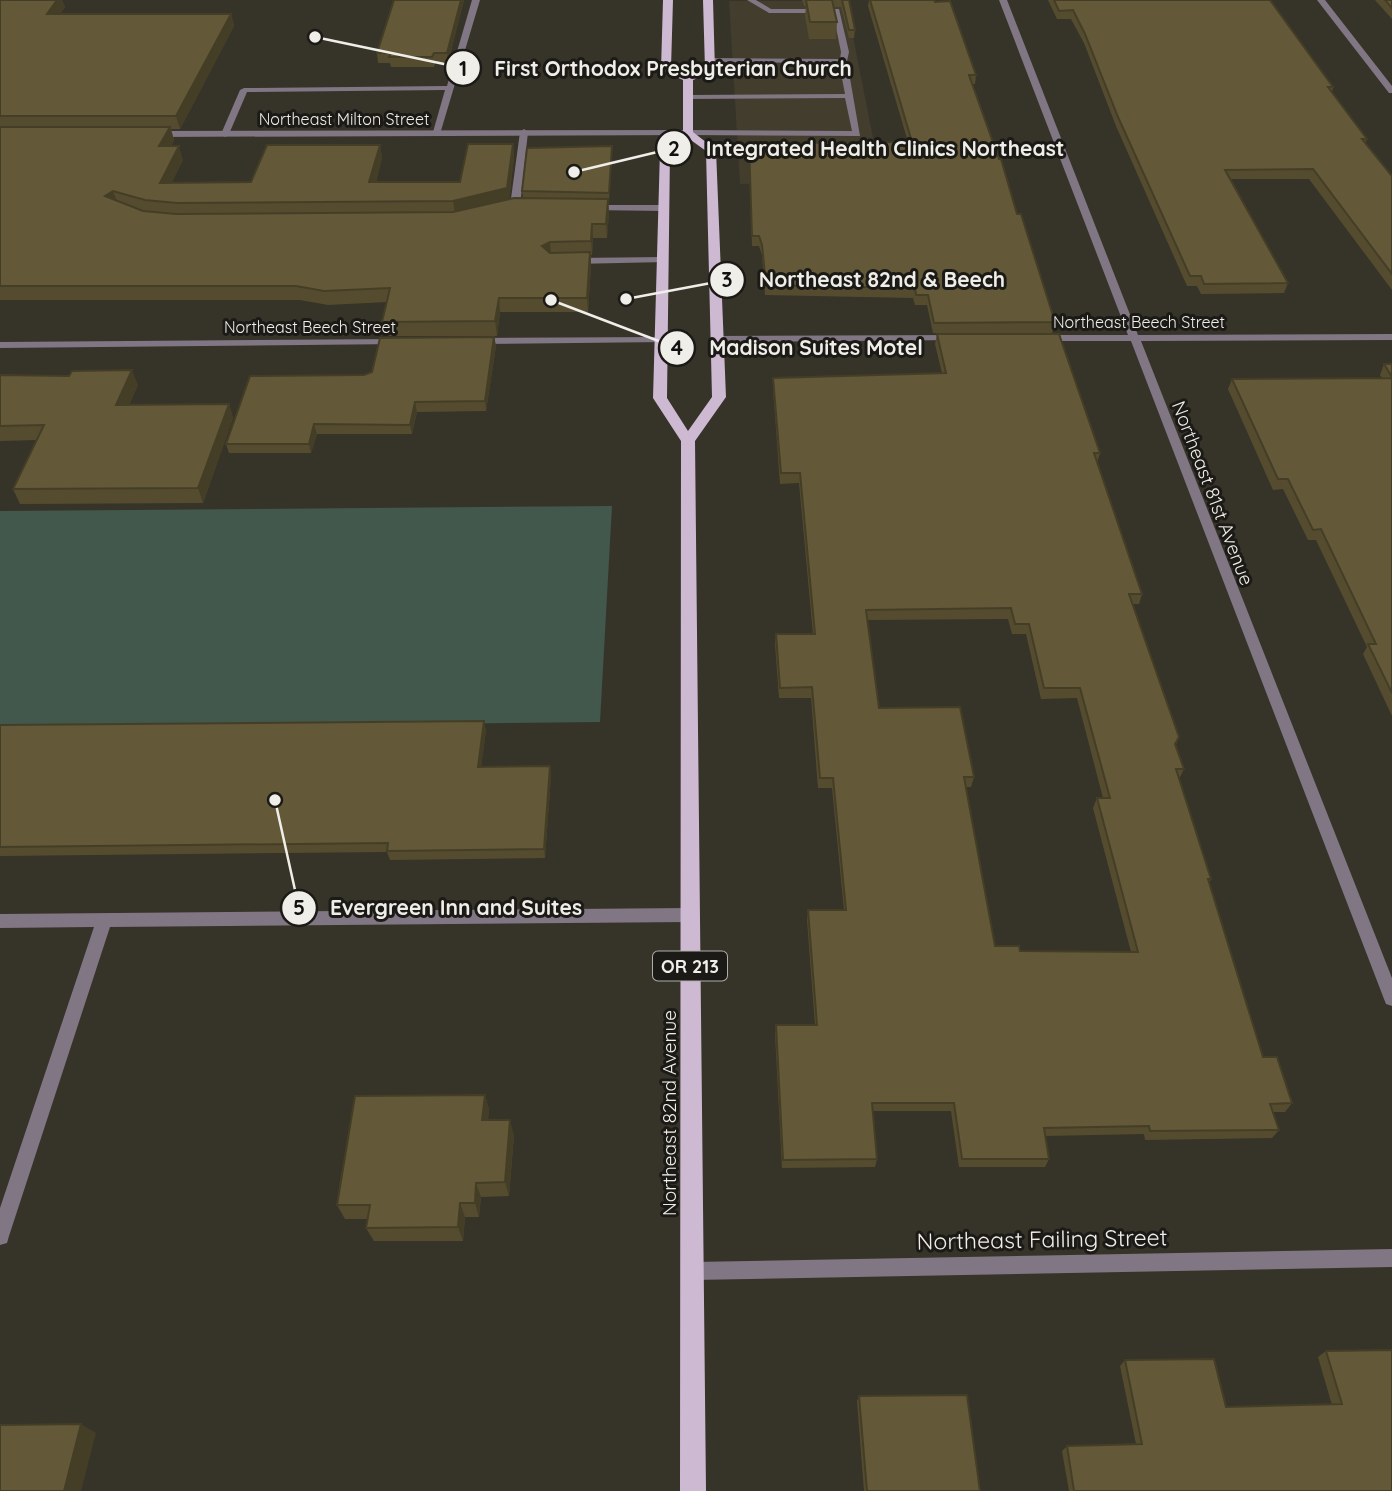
<svg xmlns="http://www.w3.org/2000/svg" width="1392" height="1491" font-family="Quicksand,sans-serif">
<rect width="100%" height="100%" fill="#363329"/>
<path fill="#423d2d" d="M 729,1 L 846,1 L 882,183 L 740,184 Z"/>
<path fill="#42584d" d="M 612,506 L 600,722 L 0,729 L 0,511 Z"/>
<g fill="none" stroke-linecap="round" stroke-linejoin="round">
<path fill="#817683" fill-rule="evenodd" d="M 472,0 L 480,0 L 440,134 L 433,132 L 445,90 L 247,92 L 229,134 L 225,137 L 221,134 L 240,90 L 244,88 L 447,86 Z
M 747,0 L 756,0 L 771,9 L 839,9 L 849,52 L 847,61 L 860,136 L 685,135 L 685,131 L 688,130 L 852,131 L 845,98 L 685,99 L 684,97 L 688,95 L 845,94 L 839,63 L 707,62 L 706,60 L 710,58 L 840,59 L 841,52 L 833,13 L 769,13 Z
M 524,129 L 528,132 L 520,206 L 515,209 L 510,206 L 520,132 Z
M 586,205 L 664,205 L 669,208 L 664,211 L 589,210 L 586,209 Z
M 663,257 L 668,260 L 666,262 L 574,264 L 569,261 L 574,258 Z
M 690,908 L 695,910 L 698,915 L 695,920 L 690,922 L 110,927 L 9,1236 L 7,1243 L 0,1245 L 0,1208 L 94,927 L 0,928 L 0,914 Z"/>
<path fill="#817683" fill-rule="evenodd" d="M 999,0 L 1007,0 L 1138,335 L 1392,334 L 1392,340 L 1141,341 L 1392,978 L 1392,1006 L 1386,1004 L 1384,999 L 1131,341 L 1041,341 L 1036,338 L 1041,335 L 1128,335 Z
M 1317,0 L 1325,0 L 1392,86 L 1392,93 L 1389,93 Z
M 688,130 L 691,131 L 691,135 L 154,137 L 150,134 L 154,131 Z
M 954,335 L 959,338 L 958,340 L 717,342 L 712,339 L 717,336 Z
M 662,337 L 667,340 L 666,342 L 478,344 L 473,341 L 478,338 Z
M 398,339 L 402,340 L 402,344 L 0,348 L 0,342 Z
M 1392,1249 L 1392,1267 L 693,1280 L 686,1278 L 684,1271 L 686,1264 L 693,1262 Z"/>
<path fill="#ceb9d3" fill-rule="evenodd" d="M 663,0 L 673,0 L 671,68 L 688,75 L 705,69 L 703,0 L 713,0 L 715,71 L 693,80 L 693,132 L 716,150 L 726,397 L 695,441 L 706,1491 L 680,1491 L 681,441 L 653,398 L 660,150 L 683,132 L 683,80 L 661,70 ZM 688,138 L 706,151 L 712,397 L 688,431 L 667,398 L 670,151 Z"/>
</g>
<path fill="#554c30" fill-rule="evenodd" d="M 0,0 L 62,0 L 65,7 L 60,14 L 231,14 L 234,26 L 180,129 L 171,129 L 174,140 L 171,146 L 183,160 L 171,183 L 251,182 L 380,145 L 382,158 L 376,182 L 460,182 L 513,144 L 514,157 L 509,199 L 523,198 L 522,191 L 612,146 L 609,202 L 608,202 L 609,213 L 607,238 L 593,238 L 592,255 L 591,255 L 591,266 L 588,312 L 500,312 L 497,336 L 385,336 L 382,322 L 387,302 L 328,305 L 300,300 L 0,300 Z
M 464,0 L 448,63 L 435,63 L 434,67 L 391,67 L 390,63 L 378,63 L 377,53 Z
M 802,0 L 849,0 L 855,30 L 854,38 L 849,38 L 841,7 L 834,7 L 837,22 L 836,39 L 809,39 L 805,16 L 806,6 L 804,6 Z
M 869,0 L 934,0 L 976,75 L 975,84 L 972,84 L 1055,322 L 1052,333 L 933,333 L 927,305 L 915,305 L 913,298 L 765,295 L 762,255 L 759,246 L 752,246 L 749,143 L 908,142 L 868,6 Z
M 1048,0 L 1270,0 L 1333,87 L 1332,92 L 1367,139 L 1365,143 L 1392,176 L 1392,290 L 1309,179 L 1231,179 L 1288,283 L 1284,293 L 1201,294 L 1197,286 L 1187,286 L 1116,126 L 1084,43 L 1071,19 L 1057,19 Z
M 1375,0 L 1392,0 L 1392,19 Z
M 937,334 L 1100,453 L 1097,463 L 1142,594 L 1139,604 L 1133,604 L 1179,737 L 1176,745 L 1184,769 L 1179,779 L 1211,879 L 1209,884 L 1263,1057 L 1292,1103 L 1285,1112 L 1273,1112 L 1279,1130 L 1272,1138 L 1145,1140 L 1144,1134 L 1045,1136 L 1049,1159 L 1045,1167 L 959,1167 L 951,1111 L 873,1111 L 877,1159 L 875,1167 L 782,1168 L 775,1034 L 776,1025 L 815,1025 L 807,920 L 808,910 L 844,910 L 832,788 L 818,788 L 811,698 L 779,698 L 775,644 L 776,634 L 813,634 L 799,483 L 780,484 L 773,388 L 773,378 L 942,373 L 935,344 ZM 1008,619 L 1012,634 L 1026,634 L 1041,699 L 1077,698 L 1103,798 L 1097,798 L 1093,808 L 1131,952 L 1020,951 L 995,946 L 966,787 L 971,787 L 974,777 L 879,708 L 867,620 Z
M 494,337 L 496,346 L 486,411 L 417,412 L 412,434 L 317,434 L 311,453 L 229,453 L 226,444 L 364,375 Z
M 1384,364 L 1392,364 L 1392,716 L 1363,654 L 1367,647 L 1316,540 L 1308,540 L 1283,489 L 1273,490 L 1228,389 L 1232,379 L 1382,378 L 1380,375 Z
M 0,375 L 138,385 L 129,405 L 229,404 L 233,418 L 203,503 L 20,504 L 13,489 L 37,440 L 0,441 Z
M 0,725 L 486,730 L 481,767 L 550,766 L 551,776 L 545,858 L 390,860 L 387,852 L 0,856 Z
M 485,1095 L 489,1110 L 488,1120 L 514,1135 L 509,1196 L 481,1197 L 479,1217 L 465,1217 L 463,1241 L 374,1241 L 366,1228 L 368,1219 L 345,1219 L 337,1205 Z
M 1326,1351 L 1392,1491 L 1069,1491 L 1062,1451 L 1067,1446 L 1136,1444 L 1120,1366 L 1125,1360 L 1226,1407 L 1332,1405 L 1318,1357 Z
M 859,1396 L 980,1491 L 864,1491 L 857,1401 Z"/>
<path fill="#453e27" d="M 57,0 L 62,0 L 65,7 L 51,26 L 47,14 Z
M 461,0 L 464,0 L 448,63 L 447,53 Z
M 231,14 L 234,26 L 180,129 L 176,116 Z
M 170,127 L 174,140 L 164,160 L 159,146 Z
M 513,144 L 514,157 L 509,202 L 455,214 L 453,201 Z
M 380,145 L 382,158 L 372,196 L 369,182 Z
M 179,146 L 183,160 L 165,197 L 160,183 Z
M 612,146 L 612,155 L 609,202 L 609,193 Z
M 113,191 L 118,204 L 105,196 Z
M 608,199 L 609,213 L 607,238 L 606,224 Z
M 592,224 L 593,238 L 592,255 L 591,241 Z
M 550,242 L 551,255 L 542,246 Z
M 590,252 L 591,266 L 588,312 L 587,298 Z
M 499,298 L 500,312 L 497,336 L 495,321 Z
M 494,337 L 496,346 L 486,411 L 485,401 Z
M 132,370 L 138,385 L 122,420 L 116,405 Z
M 415,402 L 417,412 L 412,434 L 410,425 Z
M 229,404 L 233,418 L 203,503 L 198,488 Z
M 314,424 L 317,434 L 311,453 L 309,444 Z
M 484,721 L 486,730 L 480,776 L 478,767 Z
M 550,766 L 551,776 L 545,858 L 544,849 Z
M 485,1095 L 489,1110 L 487,1135 L 482,1120 Z
M 510,1120 L 514,1135 L 509,1196 L 505,1182 Z
M 476,1183 L 481,1197 L 479,1217 L 475,1203 Z
M 460,1203 L 465,1217 L 463,1241 L 458,1227 Z
M 81,1424 L 96,1433 L 81,1491 L 64,1491 Z"/>
<path fill="#635838" stroke="#453e27" stroke-width="2" fill-rule="evenodd" d="M 0,0 L 57,0 L 47,14 L 231,14 L 176,116 L 0,116 Z
M 394,0 L 461,0 L 447,53 L 434,53 L 432,57 L 389,57 L 391,53 L 377,53 Z
M 806,0 L 832,0 L 837,22 L 810,22 Z
M 842,0 L 849,0 L 855,30 L 849,30 Z
M 870,0 L 934,0 L 935,2 L 950,1 L 976,75 L 969,75 L 999,159 L 1001,159 L 1017,214 L 1021,214 L 1055,322 L 934,323 L 928,295 L 916,295 L 915,288 L 766,285 L 762,245 L 759,236 L 752,236 L 749,143 L 912,142 Z
M 1054,0 L 1270,0 L 1333,87 L 1328,87 L 1367,139 L 1362,139 L 1392,176 L 1392,274 L 1313,169 L 1225,170 L 1288,283 L 1204,284 L 1201,276 L 1190,276 L 1118,117 L 1085,34 L 1073,10 L 1059,11 Z
M 1385,0 L 1392,0 L 1392,8 Z
M 0,127 L 170,127 L 159,146 L 179,146 L 160,183 L 251,182 L 267,145 L 380,145 L 369,182 L 460,182 L 468,144 L 513,144 L 507,188 L 453,201 L 177,203 L 145,200 L 113,191 L 105,196 L 143,211 L 176,214 L 453,212 L 514,198 L 608,199 L 606,224 L 592,224 L 591,241 L 550,242 L 542,246 L 550,253 L 590,252 L 587,298 L 499,298 L 495,321 L 382,322 L 390,288 L 324,291 L 296,286 L 0,286 Z
M 612,146 L 609,193 L 522,191 L 527,148 Z
M 937,334 L 1059,334 L 1100,453 L 1094,453 L 1142,594 L 1129,594 L 1179,737 L 1175,744 L 1184,769 L 1176,769 L 1211,879 L 1208,879 L 1263,1057 L 1277,1057 L 1292,1103 L 1270,1104 L 1279,1130 L 1150,1131 L 1149,1126 L 1044,1128 L 1049,1159 L 962,1159 L 954,1103 L 872,1103 L 877,1159 L 783,1160 L 776,1025 L 817,1025 L 808,910 L 846,910 L 833,778 L 820,778 L 812,687 L 780,688 L 776,634 L 815,634 L 800,473 L 781,473 L 773,378 L 946,373 ZM 1011,608 L 1015,624 L 1029,624 L 1044,688 L 1080,688 L 1110,798 L 1097,798 L 1138,952 L 1020,951 L 1019,946 L 995,946 L 964,777 L 974,777 L 960,707 L 879,708 L 866,610 Z
M 494,337 L 485,401 L 415,402 L 410,425 L 314,424 L 309,444 L 226,444 L 250,376 L 364,375 L 372,372 L 380,338 Z
M 1384,364 L 1392,364 L 1392,377 Z
M 132,370 L 116,405 L 229,404 L 198,488 L 13,489 L 44,425 L 0,426 L 0,375 L 69,376 L 72,371 Z
M 1392,378 L 1392,693 L 1368,644 L 1376,644 L 1321,529 L 1313,530 L 1288,479 L 1278,479 L 1232,379 Z
M 484,721 L 478,767 L 550,766 L 544,849 L 387,851 L 388,843 L 0,847 L 0,725 Z
M 485,1095 L 482,1120 L 510,1120 L 505,1182 L 476,1183 L 475,1203 L 460,1203 L 458,1227 L 366,1228 L 370,1205 L 337,1205 L 355,1096 Z
M 1392,1350 L 1392,1491 L 1074,1491 L 1067,1446 L 1142,1444 L 1125,1360 L 1214,1359 L 1226,1407 L 1342,1404 L 1326,1351 Z
M 967,1395 L 980,1491 L 867,1491 L 859,1396 Z
M 81,1424 L 64,1491 L 0,1491 L 0,1425 Z"/>
<g text-anchor="middle" dominant-baseline="central" stroke-width="6" stroke-linejoin="round" paint-order="stroke">
<g font-size="16" fill="#f0eee8" stroke="#1c1a16">
<text x="344" y="119">Northeast Milton Street</text>
<text x="1139" y="322">Northeast Beech Street</text>
<text x="310" y="327">Northeast Beech Street</text>
</g>
<rect fill="#1c1a16" stroke="#b0aea9" stroke-width="2" x="653" y="951.5" width="74" height="29" rx="5"/>
<g font-size="18" font-weight="bold" fill="#f0eee8">
<text x="690" y="966">OR 213</text>
</g>
<g font-size="19" fill="#f0eee8" stroke="#1c1a16">
<text transform="translate(1213 493) rotate(69)">Northeast 81st Avenue</text>
<text transform="translate(669 1113) rotate(-90)">Northeast 82nd Avenue</text>
</g>
<g font-size="23" fill="#f0eee8" stroke="#1c1a16">
<text transform="translate(1042 1239) rotate(-1)">Northeast Failing Street</text>
</g>
</g>
<path fill="none" stroke="#f0eee8" stroke-width="2.5" d="M315 37L463 68M574 172L674 148M626 299L727 280M551 300L677 348M275 800L299 908"/>
<g fill="#f0eee8" stroke="#1c1a16" stroke-width="2.5">
<circle cx="315" cy="37" r="7"/>
<circle cx="574" cy="172" r="7"/>
<circle cx="626" cy="299" r="7"/>
<circle cx="551" cy="300" r="7"/>
<circle cx="275" cy="800" r="7"/>
<circle cx="463" cy="68" r="18"/>
<circle cx="674" cy="148" r="18"/>
<circle cx="727" cy="280" r="18"/>
<circle cx="677" cy="348" r="18"/>
<circle cx="299" cy="908" r="18"/>
</g>
<g font-size="21" text-anchor="middle" font-weight="bold" fill="#111">
<text x="463" y="76">1</text>
<text x="674" y="156">2</text>
<text x="727" y="287">3</text>
<text x="677" y="355">4</text>
<text x="299" y="915">5</text>
</g>
<g font-size="21" text-anchor="middle" font-weight="bold" fill="#f0eee8" stroke="#1c1a16" stroke-width="6" stroke-linejoin="round" paint-order="stroke">
<text x="673" y="76">First Orthodox Presbyterian Church</text>
<text x="885" y="156">Integrated Health Clinics Northeast</text>
<text x="882" y="287">Northeast 82nd &amp; Beech</text>
<text x="816" y="355">Madison Suites Motel</text>
<text x="456" y="915">Evergreen Inn and Suites</text>
</g>
</svg>
